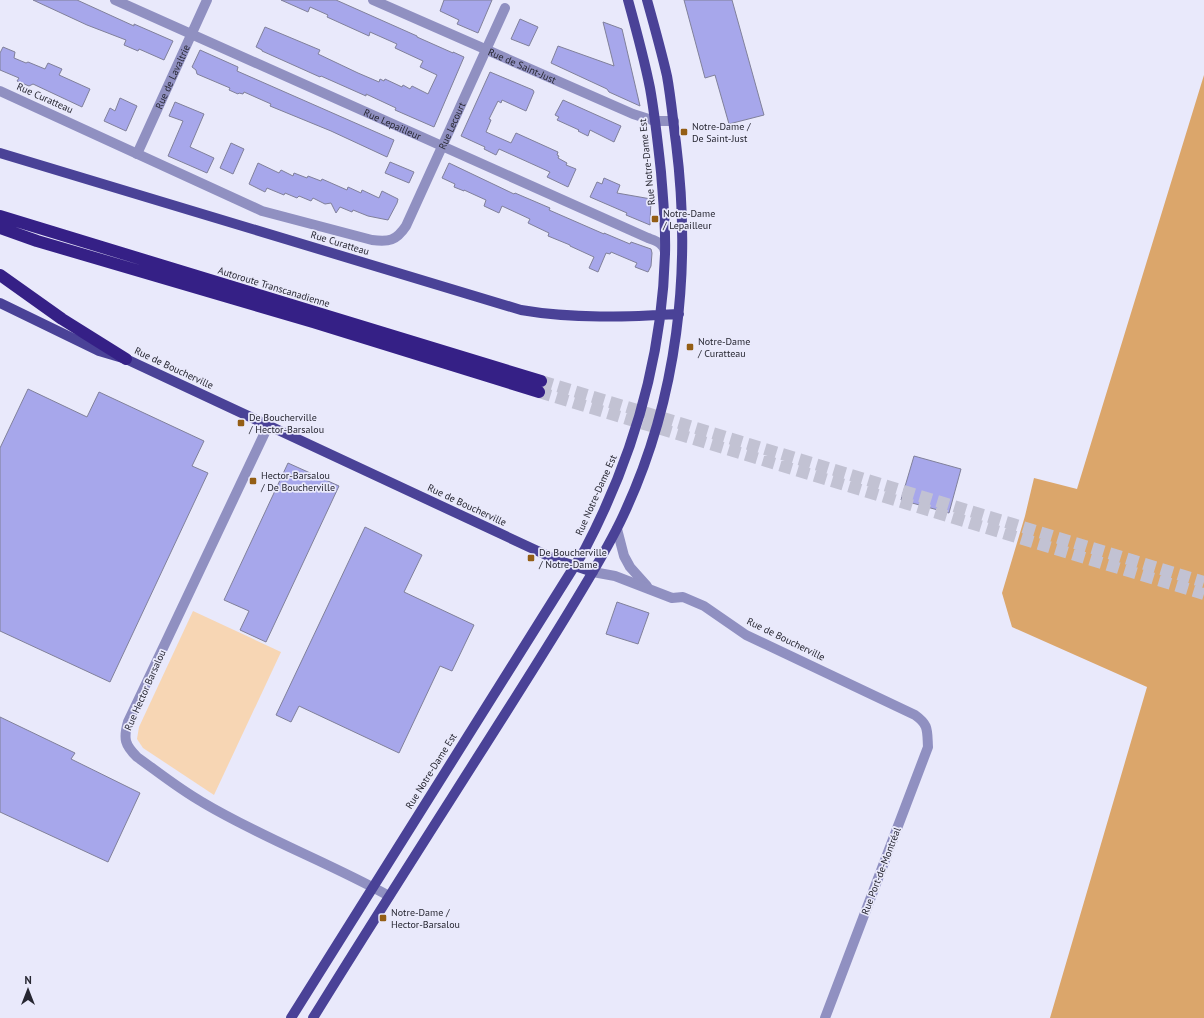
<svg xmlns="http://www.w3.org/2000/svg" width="1204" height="1018" font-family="'PT Sans',sans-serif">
<rect width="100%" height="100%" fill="#e9e9fb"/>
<path fill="#f7d6b4" d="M 193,611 L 281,652 L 214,795 L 143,748 L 137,739 L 139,727 Z"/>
<path fill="#dba66b" d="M 1204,75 L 1204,1018 L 1050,1018 L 1147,687 L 1012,627 L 1002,593 L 1025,516 L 1034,478 L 1077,489 Z"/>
<path fill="#a7a7eb" stroke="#80809a" d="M 33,0 L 77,0 L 134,26 L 134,24 L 173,41 L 164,60 L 139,49 L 138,51 L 124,45 L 126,40 L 87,25 Z
M 281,0 L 336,0 L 417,36 L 417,37 L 453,53 L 453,52 L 464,57 L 434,127 L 395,110 L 396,108 L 366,94 L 366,96 L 321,76 L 320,77 L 262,51 L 262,50 L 256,47 L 265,27 L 320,50 L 318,54 L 358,73 L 379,82 L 380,79 L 384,81 L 385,79 L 402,87 L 403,85 L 410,89 L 412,86 L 428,94 L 437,75 L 420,67 L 423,61 L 395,48 L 397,44 L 370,32 L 369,36 L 327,17 L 328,15 L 310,7 L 308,12 Z
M 444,0 L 492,0 L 478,33 L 457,24 L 459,20 L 440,11 Z
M 684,0 L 732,0 L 764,115 L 729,124 L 715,75 L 705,78 Z
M 520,19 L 538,27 L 529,46 L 511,39 Z
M 603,22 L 622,29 L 640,106 L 609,92 L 607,89 L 551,63 L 558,46 L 614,66 Z
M 3,47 L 15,52 L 14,58 L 26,63 L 28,62 L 45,69 L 48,63 L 62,69 L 59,75 L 90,89 L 82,107 L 33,84 L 29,86 L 24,84 L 17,81 L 19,78 L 0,70 L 0,53 Z
M 200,50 L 238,67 L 237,71 L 394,140 L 387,157 L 331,131 L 270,106 L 271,104 L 244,92 L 243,94 L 239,93 L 238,94 L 229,90 L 230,88 L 197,74 L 196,70 L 192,67 Z
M 490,72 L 533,90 L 534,92 L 526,111 L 502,100 L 501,103 L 498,101 L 489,119 L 491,120 L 486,132 L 511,143 L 516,133 L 558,152 L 557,155 L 559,156 L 558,158 L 567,163 L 566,165 L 576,169 L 568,187 L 547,177 L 550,172 L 499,149 L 496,155 L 484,149 L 485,147 L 461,136 Z
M 120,98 L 137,106 L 126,131 L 104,121 L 110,108 L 115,111 Z
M 563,100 L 621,126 L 614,142 L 590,130 L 588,136 L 578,131 L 579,130 L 557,120 L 559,117 L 555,115 Z
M 175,102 L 204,114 L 190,147 L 214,158 L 207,173 L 168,156 L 183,121 L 169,116 Z
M 231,143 L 244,149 L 233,174 L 220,168 Z
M 390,162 L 414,172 L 409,183 L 385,173 Z
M 258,163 L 279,173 L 281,170 L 293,176 L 294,173 L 307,178 L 308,176 L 321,181 L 322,179 L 347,190 L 348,187 L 361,193 L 362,190 L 379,198 L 382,191 L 398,199 L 397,203 L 388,220 L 368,216 L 353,210 L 352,212 L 340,207 L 336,213 L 331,203 L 325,204 L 313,198 L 311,201 L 299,196 L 297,198 L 285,193 L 284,195 L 267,188 L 265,192 L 249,184 Z
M 449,163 L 514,194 L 515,193 L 550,208 L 549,210 L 604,234 L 604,233 L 630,244 L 631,242 L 651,249 L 652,253 L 651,266 L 648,272 L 635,267 L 637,263 L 611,252 L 610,254 L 606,253 L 598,272 L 589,268 L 594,257 L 570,246 L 570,245 L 548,236 L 549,233 L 528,223 L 530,219 L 502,206 L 499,213 L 484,206 L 486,200 L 464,190 L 464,191 L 454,187 L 455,184 L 442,178 Z
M 604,178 L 620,185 L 617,193 L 651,199 L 650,225 L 626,215 L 627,213 L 590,197 L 597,182 L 602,184 Z
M 28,389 L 87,417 L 99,392 L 204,441 L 192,466 L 208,473 L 110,682 L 0,631 L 0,448 Z
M 914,456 L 961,469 L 949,513 L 901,500 Z
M 288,463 L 339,486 L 266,642 L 240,630 L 249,611 L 224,600 Z
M 365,527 L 422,555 L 404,592 L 474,625 L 452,671 L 440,666 L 399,753 L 299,706 L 291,722 L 276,715 Z
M 617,602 L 649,613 L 638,644 L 606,634 Z
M 0,717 L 75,753 L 71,759 L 140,793 L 108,862 L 0,812 Z"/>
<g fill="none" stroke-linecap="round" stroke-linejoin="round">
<path stroke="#c2c2d3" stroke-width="12" stroke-dasharray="12 6" stroke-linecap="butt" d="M 541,381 L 1204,582
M 539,392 L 1204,594"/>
<g stroke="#9090c1" stroke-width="10">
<path id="s1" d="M 115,0 L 648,238 C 656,241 664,243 665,252"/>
<path id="s2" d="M 373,0 L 633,114 L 655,121 L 674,121"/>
<path id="s3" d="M 0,91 L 262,211 L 372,240 C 389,242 396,241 406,226 L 505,8"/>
<path id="s4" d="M 137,154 L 207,0"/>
<path d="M 268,426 L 128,722 C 123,739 125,745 137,757 C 158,772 179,789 202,802 C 262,838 328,862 389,896"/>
<path d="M 617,529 L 624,556 L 630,567 L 647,586"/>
<path d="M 593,572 L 615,576 L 672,598 L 683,597 L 704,606 L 746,635 L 915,715 C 929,725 927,730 928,747 L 825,1018"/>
</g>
<path stroke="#4a4297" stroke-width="10" d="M 0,153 L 521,310 C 573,319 627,317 679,314
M 0,303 L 99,351 L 126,359 L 557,560 L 593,572
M 291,1018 L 584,551 C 633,458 662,360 665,254 C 666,226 663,199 661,172 C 658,144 655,116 650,88 C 644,58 636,29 628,0
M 313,1018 C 376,916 441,815 505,714 C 531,673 557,632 582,590 C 597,565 611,542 623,516 C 678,399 692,270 676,143 C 673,121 671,98 667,76 C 661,50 654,25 647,0"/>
<path stroke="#352086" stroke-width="12" d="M 0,216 L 541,381
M 0,228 L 37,241 L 313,322 L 539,392
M 0,275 L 62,319 L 126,359"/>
</g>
<g fill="#945e15" stroke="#e9e9fb" stroke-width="1.5">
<rect x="680" y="128" width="8" height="8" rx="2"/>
<rect x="651" y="215" width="8" height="8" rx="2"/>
<rect x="686" y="343" width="8" height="8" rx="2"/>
<rect x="237" y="419" width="8" height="8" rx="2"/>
<rect x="249" y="477" width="8" height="8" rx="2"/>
<rect x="527" y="554" width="8" height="8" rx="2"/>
<rect x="379" y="914" width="8" height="8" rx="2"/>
</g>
<g text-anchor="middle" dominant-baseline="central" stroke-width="3.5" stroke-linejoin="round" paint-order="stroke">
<g font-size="10" fill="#262631" stroke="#e9e9fb">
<text stroke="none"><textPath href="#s2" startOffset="163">Rue de Saint-Just</textPath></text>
<text stroke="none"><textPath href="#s4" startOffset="85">Rue de Lavaltrie</textPath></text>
<text transform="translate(45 98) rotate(24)">Rue Curatteau</text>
<text stroke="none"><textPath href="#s1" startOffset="304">Rue Lepailleur</textPath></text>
<text stroke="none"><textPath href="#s3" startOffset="552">Rue Lecourt</textPath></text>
<text transform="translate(647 162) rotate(-96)">Rue Notre-Dame Est</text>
<text transform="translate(340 243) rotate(17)">Rue Curatteau</text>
<text transform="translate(274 287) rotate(17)">Autoroute Transcanadienne</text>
<text transform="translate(174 368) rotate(25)">Rue de Boucherville</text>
<text transform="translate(596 495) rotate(-66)">Rue Notre-Dame Est</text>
<text transform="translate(467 505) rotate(25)">Rue de Boucherville</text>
<text transform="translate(786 639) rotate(26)">Rue de Boucherville</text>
<text transform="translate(145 690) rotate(-66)">Rue Hector Barsalou</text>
<text transform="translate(431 771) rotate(-58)">Rue Notre-Dame Est</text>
<text transform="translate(881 871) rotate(-69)">Rue Port-de-Montréal</text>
</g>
<g font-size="10" fill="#262631" stroke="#e9e9fb" text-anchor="start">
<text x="692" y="126">Notre-Dame /<tspan x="692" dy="12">De Saint-Just</tspan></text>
<text x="663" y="213">Notre-Dame<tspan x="663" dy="12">/ Lepailleur</tspan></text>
<text x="698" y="341">Notre-Dame<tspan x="698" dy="12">/ Curatteau</tspan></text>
<text x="249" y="417">De Boucherville<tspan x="249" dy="12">/ Hector-Barsalou</tspan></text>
<text x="261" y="475">Hector-Barsalou<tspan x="261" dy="12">/ De Boucherville</tspan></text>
<text x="539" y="552">De Boucherville<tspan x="539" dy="12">/ Notre-Dame</tspan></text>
<text x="391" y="912">Notre-Dame /<tspan x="391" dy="12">Hector-Barsalou</tspan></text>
</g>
</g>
<g transform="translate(28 990)" stroke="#e9e9fb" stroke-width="3" paint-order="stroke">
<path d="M0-3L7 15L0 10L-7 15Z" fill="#262631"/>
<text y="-6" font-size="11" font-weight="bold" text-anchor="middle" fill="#262631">N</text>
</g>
</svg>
